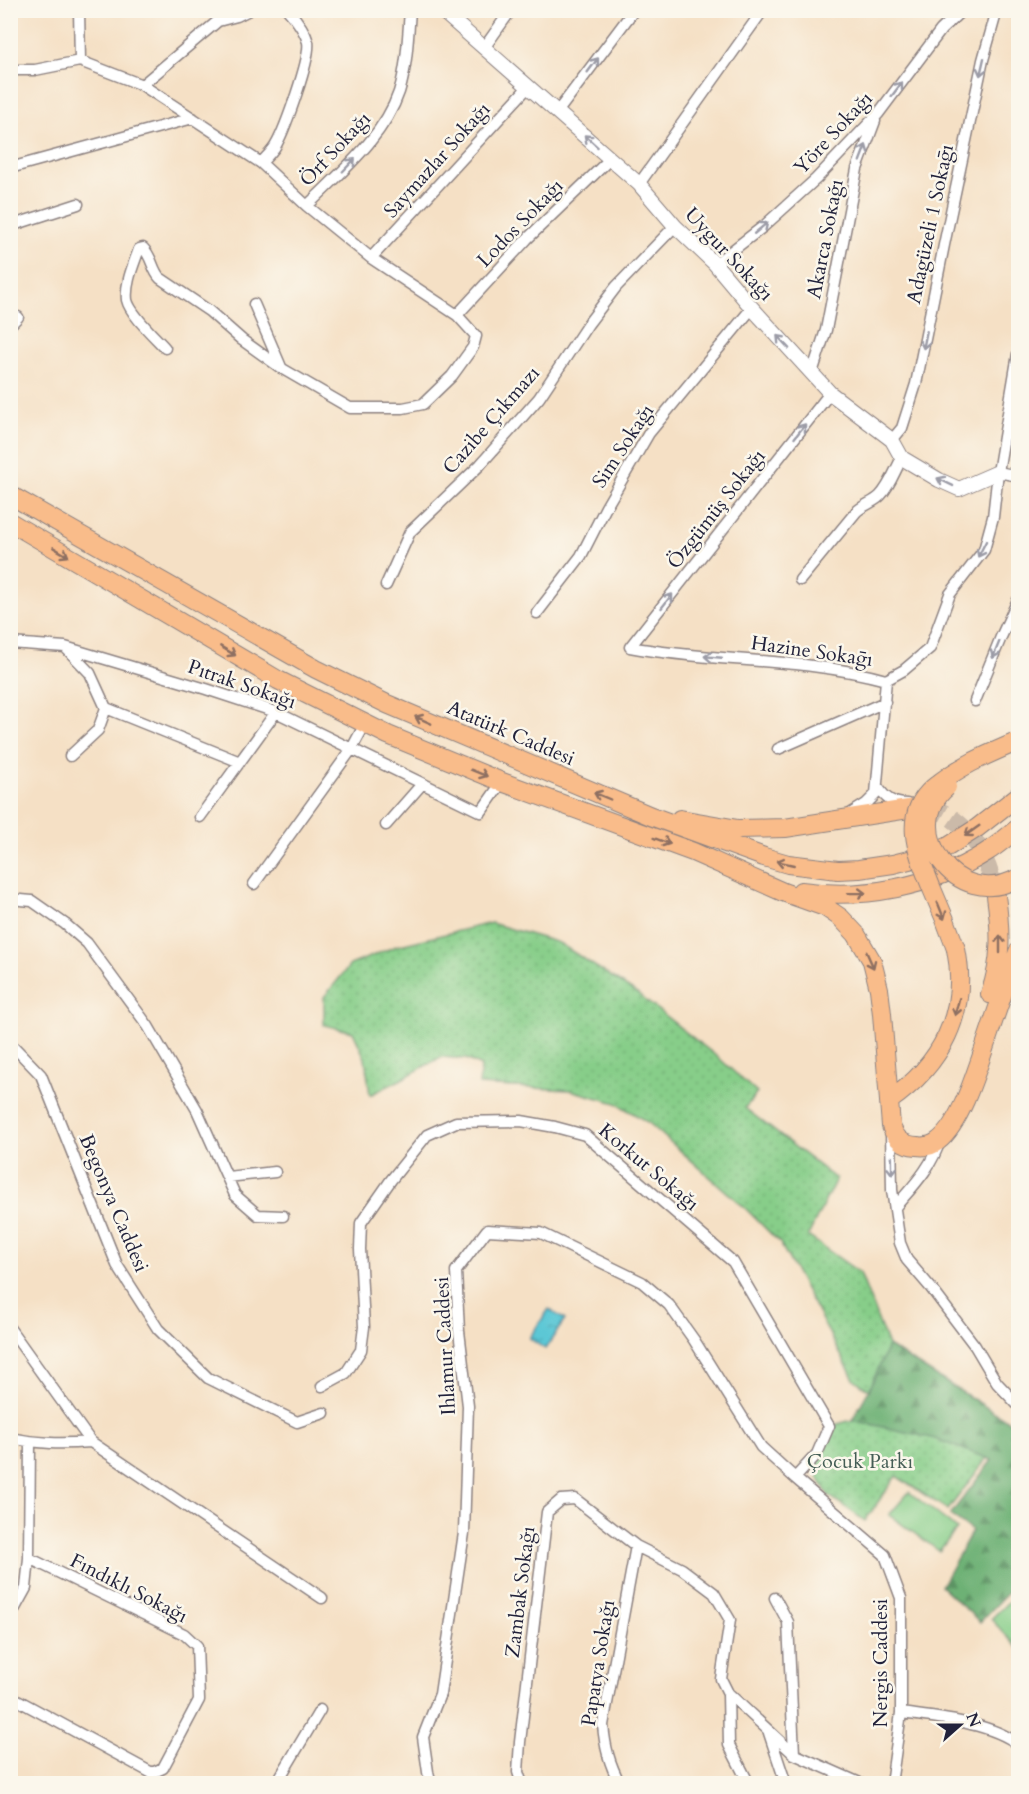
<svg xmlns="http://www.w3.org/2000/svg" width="1029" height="1794" font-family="Cardo,serif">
<defs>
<pattern id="forest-firs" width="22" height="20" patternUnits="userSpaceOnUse" patternTransform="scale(1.5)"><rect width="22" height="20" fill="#6db175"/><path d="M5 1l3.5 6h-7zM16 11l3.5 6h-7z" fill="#599061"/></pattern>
<pattern id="park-dots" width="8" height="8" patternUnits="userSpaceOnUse" patternTransform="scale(1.5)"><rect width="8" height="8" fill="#87ce89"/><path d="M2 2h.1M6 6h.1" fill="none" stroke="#74b177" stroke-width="1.8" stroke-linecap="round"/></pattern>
<pattern id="water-ripples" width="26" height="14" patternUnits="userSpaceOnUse" patternTransform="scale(1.5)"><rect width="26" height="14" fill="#5cc7d5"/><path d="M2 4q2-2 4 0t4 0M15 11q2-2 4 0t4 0" fill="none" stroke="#4ca1ae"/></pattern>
</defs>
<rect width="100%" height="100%" fill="#fbf7ec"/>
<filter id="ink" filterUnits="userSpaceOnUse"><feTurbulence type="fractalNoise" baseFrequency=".0167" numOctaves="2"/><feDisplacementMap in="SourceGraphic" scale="12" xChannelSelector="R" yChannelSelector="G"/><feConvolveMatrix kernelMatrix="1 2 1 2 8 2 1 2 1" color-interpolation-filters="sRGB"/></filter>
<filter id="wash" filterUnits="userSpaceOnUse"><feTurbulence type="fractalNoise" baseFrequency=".008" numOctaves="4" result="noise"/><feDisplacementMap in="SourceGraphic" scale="24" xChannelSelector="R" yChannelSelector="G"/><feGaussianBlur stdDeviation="1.35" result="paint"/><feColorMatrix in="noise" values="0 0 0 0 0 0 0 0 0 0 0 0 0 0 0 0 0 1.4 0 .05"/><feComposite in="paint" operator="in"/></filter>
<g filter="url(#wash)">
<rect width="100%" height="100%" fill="#f5e0c5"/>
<path fill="#87ce89" stroke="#547862" stroke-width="1.5" d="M 909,1492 L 957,1529 L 939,1551 L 889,1515 Z
M 1018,1592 L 1018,1648 L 991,1619 Z"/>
<path fill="url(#forest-firs)" stroke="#486a58" stroke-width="1.5" d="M 888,1346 L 1018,1427 L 1018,1582 L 980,1622 L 941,1586 L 972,1531 L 950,1515 L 992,1460 L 937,1440 L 852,1420 L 869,1390 Z"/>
<path fill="url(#park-dots)" stroke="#547862" stroke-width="1.5" d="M 491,923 L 559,943 L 635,992 L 720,1059 L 757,1093 L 745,1108 L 836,1179 L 808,1236 L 860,1273 L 888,1346 L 869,1390 L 854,1379 L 780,1243 L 746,1209 L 649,1123 L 616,1103 L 570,1090 L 479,1085 L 481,1066 L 466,1059 L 441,1057 L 400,1080 L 370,1095 L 365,1058 L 353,1032 L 324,1025 L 324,997 L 350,965 L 396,946 Z
M 852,1420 L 932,1438 L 987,1458 L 948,1510 L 896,1476 L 865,1521 L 828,1495 L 813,1468 L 834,1425 Z"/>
<path fill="url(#water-ripples)" stroke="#3f7488" stroke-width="1.5" d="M 549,1309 L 565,1320 L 545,1349 L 529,1338 Z"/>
</g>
<g filter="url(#ink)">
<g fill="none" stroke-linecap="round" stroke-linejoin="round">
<path stroke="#cbbaa9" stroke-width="18" stroke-dasharray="18 9" stroke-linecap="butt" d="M 928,806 C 970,821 987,854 996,896"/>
<g stroke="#8c8180" stroke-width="13">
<path id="minor" d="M 79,10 L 80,61
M 1016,10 L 1018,16
M 484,48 L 511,10
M 10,70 L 35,70 L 80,61 L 142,85 L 261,163 L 307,206 L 371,258 L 457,315 L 476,336 L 473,347 L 452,376 L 423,404 L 403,408 L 350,408 L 281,368 L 242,340 L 209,311 L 160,278 C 152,270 152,256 143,248 L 139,249 C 134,264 125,283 127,300 C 130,314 155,337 165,348
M 142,85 L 218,21 L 237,16 L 249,10
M 558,111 L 634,10
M 261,163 C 266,157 273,151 276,145 C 285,129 311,58 308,42 C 305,31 296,19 288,10
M 10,168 L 193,118
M 639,184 L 763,10
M 307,206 C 340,173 384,137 399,92 C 407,67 408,37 410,10
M 10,226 L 78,204
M 371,258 L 529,86
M 715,264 L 764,226 L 816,179 L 878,114 L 941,30 L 962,10
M 254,304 L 281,367
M 457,315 L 527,239 L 610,159
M 10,325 L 18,317
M 812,373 L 826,330 L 857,169 L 875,121
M 830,393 L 630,647 C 715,663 803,657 886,680 L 904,670 L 930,648 L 950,594 L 984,550 L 993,517 L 998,472 L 1018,354
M 892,440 L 902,428 L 916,384 L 944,245 L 983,60 L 997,10
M 998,472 L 1018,476
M 800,580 L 856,512 C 863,505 873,503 880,496 C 890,486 895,470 902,458
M 386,585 L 410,532 L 480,465 L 539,398 L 588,324 L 616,287 L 675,226
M 537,613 L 581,556 L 606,507 L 649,433 L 752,308
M 10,643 L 65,647 L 206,689 L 276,712 L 481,812 L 502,782
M 65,647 L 90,673 L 106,708 L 98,730 L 70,756
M 975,701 L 1001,637 L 1018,600
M 106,708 L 240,762
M 778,749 L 885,702
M 877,786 C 885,798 892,804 907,804
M 850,814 L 866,804 L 876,794 L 886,680
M 200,817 L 276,712
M 386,825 L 422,784
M 254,884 L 351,750 L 365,724
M 10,899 L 32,901 L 65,924 L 87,943 L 148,1026 L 197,1110 L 235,1195 L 258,1215 L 283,1216
M 10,1046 L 14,1047 L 41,1075 L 117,1265 L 158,1329 L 208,1378 L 297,1422 L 324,1413
M 891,1131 L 892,1190 L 900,1243 L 907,1260 L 931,1288 L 975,1346 L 997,1383 L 1018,1405
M 227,1177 L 275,1172
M 896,1206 C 914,1185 932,1167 940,1140
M 10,1329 L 91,1442
M 322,1386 L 346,1373 L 361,1350 L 364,1327 L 360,1249 L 361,1223 L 391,1180 L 427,1135 L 456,1122 L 521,1121 L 555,1127 L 585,1135 L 733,1262 L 829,1426 L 817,1454 L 795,1478
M 10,1438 C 39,1444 62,1444 91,1442 L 322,1598
M 775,1598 L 788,1622 L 794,1754
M 10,1617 L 26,1588 L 29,1558 L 30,1442
M 728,1693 L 729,1745 L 749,1784
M 10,1696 L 152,1773 L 163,1768 L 199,1700 L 197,1646 L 184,1634 L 29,1558
M 901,1713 C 937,1718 989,1722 1018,1744
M 769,1733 L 786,1784
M 276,1784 L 320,1710
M 431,1784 L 428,1772 L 423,1737 L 440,1694 L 464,1533 L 468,1406 L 459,1331 L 456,1271 L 487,1230 L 541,1233 L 642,1282 L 669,1305 L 694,1340 L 761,1447 L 795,1478 L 885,1555 L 901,1598 L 901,1713 L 891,1784
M 522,1784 L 518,1772 L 520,1742 L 547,1512 L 561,1500 L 575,1499 L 636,1546 L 682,1569 L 714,1593 L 730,1620 L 721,1679 L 728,1693 L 794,1754 L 862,1784
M 620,1784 C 609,1763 605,1747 603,1725 L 636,1546"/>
</g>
<g stroke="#8c8180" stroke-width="16">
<path id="tertiary" d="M 441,10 L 639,184 L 675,226 L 715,264 L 752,308 L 830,393 L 892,440 L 902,458 L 939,480 L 959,489 L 998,472"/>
</g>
<g stroke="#8c8180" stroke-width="20">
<path id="primary" d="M 10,495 L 316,669 L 387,704 L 651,816 L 764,857 L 788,864 L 838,870 L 859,869 L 893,864 L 929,855 L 949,846 L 977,828 L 1018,796
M 10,522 L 278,680 L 388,735 L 502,782 L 693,852 L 783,892 L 825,907 L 841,918 L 856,934 L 872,961 L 879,989 L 882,1014 L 891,1126 C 896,1139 902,1145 917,1146 C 924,1147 932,1146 938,1141 C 962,1123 979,1063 989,1034 C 998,1007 1008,979 1018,952
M 680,819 L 738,829 L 785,828 L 928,806
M 801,891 C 863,900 931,887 985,853 C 997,846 1007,837 1018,828
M 990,994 C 1002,960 1001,931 996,896
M 889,1101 C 941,1065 969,1013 956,949"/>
</g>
<use href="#minor" stroke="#fff" stroke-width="10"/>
<use href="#tertiary" stroke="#fff" stroke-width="14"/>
<use href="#primary" stroke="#f9bc8a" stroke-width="18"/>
<g stroke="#8c8180" stroke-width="20" stroke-linecap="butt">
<path id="primary-bridge" d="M 947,787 C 899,827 955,913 1018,878
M 956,949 C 949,929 941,909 932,889 C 919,856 900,817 933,788 C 956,768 986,755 1014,743"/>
</g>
<use href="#primary-bridge" stroke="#f9bc8a" stroke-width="18"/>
</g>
<defs><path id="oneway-shaft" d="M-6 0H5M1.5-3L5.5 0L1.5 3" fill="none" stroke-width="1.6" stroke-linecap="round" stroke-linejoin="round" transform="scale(1.5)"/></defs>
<g stroke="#9c9ca7">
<use href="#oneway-shaft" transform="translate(593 65) rotate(-53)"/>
<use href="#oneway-shaft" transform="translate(982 67) rotate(103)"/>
<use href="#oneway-shaft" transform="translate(897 89) rotate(-53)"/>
<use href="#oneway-shaft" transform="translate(591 141) rotate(-138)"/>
<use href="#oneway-shaft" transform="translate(863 153) rotate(-69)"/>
<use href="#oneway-shaft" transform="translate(349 165) rotate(-46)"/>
<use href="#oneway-shaft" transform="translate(761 228) rotate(-40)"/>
<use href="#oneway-shaft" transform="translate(925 340) rotate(101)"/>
<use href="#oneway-shaft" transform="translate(783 342) rotate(-133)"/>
<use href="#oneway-shaft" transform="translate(800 431) rotate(-52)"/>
<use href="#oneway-shaft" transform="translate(945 482) rotate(-154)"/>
<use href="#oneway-shaft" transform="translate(982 549) rotate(117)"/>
<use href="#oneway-shaft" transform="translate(667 601) rotate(-52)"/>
<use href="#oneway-shaft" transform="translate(996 650) rotate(112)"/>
<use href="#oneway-shaft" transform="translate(713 657) rotate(-175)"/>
<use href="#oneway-shaft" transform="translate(892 1166) rotate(89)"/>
</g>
<g stroke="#8e6f62">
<use href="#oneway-shaft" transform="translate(61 552) rotate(31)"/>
<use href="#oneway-shaft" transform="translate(228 651) rotate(31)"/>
<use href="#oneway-shaft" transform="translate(423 720) rotate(-156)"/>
<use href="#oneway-shaft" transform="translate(479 773) rotate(22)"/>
<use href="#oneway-shaft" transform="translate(602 796) rotate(-157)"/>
<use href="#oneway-shaft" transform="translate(972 831) rotate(145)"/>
<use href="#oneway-shaft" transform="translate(662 841) rotate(20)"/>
<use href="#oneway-shaft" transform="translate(785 863) rotate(-167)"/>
<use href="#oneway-shaft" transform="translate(857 893) rotate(-1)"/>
<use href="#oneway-shaft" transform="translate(941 911) rotate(68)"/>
<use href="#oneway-shaft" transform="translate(1000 944) rotate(-90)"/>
<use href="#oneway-shaft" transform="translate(870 960) rotate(66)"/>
<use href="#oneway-shaft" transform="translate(957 1007) rotate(104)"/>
</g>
</g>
<g text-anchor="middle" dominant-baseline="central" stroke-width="5" stroke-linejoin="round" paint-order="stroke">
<g font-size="20" fill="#22223b" stroke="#fbf7ec">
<text transform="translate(833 133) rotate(-47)">Yöre Sokağı</text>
<text transform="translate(335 149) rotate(-47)">Örf Sokağı</text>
<text transform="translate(437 160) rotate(-48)">Saymazlar Sokağı</text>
<text transform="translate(520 223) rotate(-46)">Lodos Sokağı</text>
<text transform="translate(930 224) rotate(-78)">Adagüzeli 1 Sokaḡı</text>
<text transform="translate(825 239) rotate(-79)">Akarca Sokağı</text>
<text transform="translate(729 254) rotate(47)">Uygur Sokağı</text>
<text transform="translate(491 420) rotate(-49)">Cazibe Çıkmazı</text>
<text transform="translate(623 446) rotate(-57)">Sim Sokağı</text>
<text transform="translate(716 509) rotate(-52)">Özgümüş Sokağı</text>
<text transform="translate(812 651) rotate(8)">Hazine Sokaḡı</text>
<text transform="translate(242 684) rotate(19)">Pıtrak Sokağı</text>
<text transform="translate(511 733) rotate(23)">Atatürk Caddesi</text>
<text transform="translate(649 1167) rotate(40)">Korkut Sokağı</text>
<text transform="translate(114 1203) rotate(67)">Begonya Caddesi</text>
<text transform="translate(445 1346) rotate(-93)">Ihlamur Caddesi</text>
<text transform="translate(129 1588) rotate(27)">Fındıklı Sokağı</text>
<text transform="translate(520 1592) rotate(-83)">Zambak Sokağı</text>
<text transform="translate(598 1663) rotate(-81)">Papatya Sokağı</text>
<text transform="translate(880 1663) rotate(-90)">Nergis Caddesi</text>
</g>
<g font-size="20" fill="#455e56" stroke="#fbf7ec">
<text x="860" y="1461">Çocuk Parkı</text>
</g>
</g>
<rect width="1029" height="1794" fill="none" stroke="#fbf7ec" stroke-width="36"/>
<g transform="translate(960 1725) rotate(69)" stroke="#fbf7ec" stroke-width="4.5" paint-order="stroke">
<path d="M0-4.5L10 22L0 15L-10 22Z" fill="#22223b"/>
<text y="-9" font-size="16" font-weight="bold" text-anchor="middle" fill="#22223b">N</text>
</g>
</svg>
